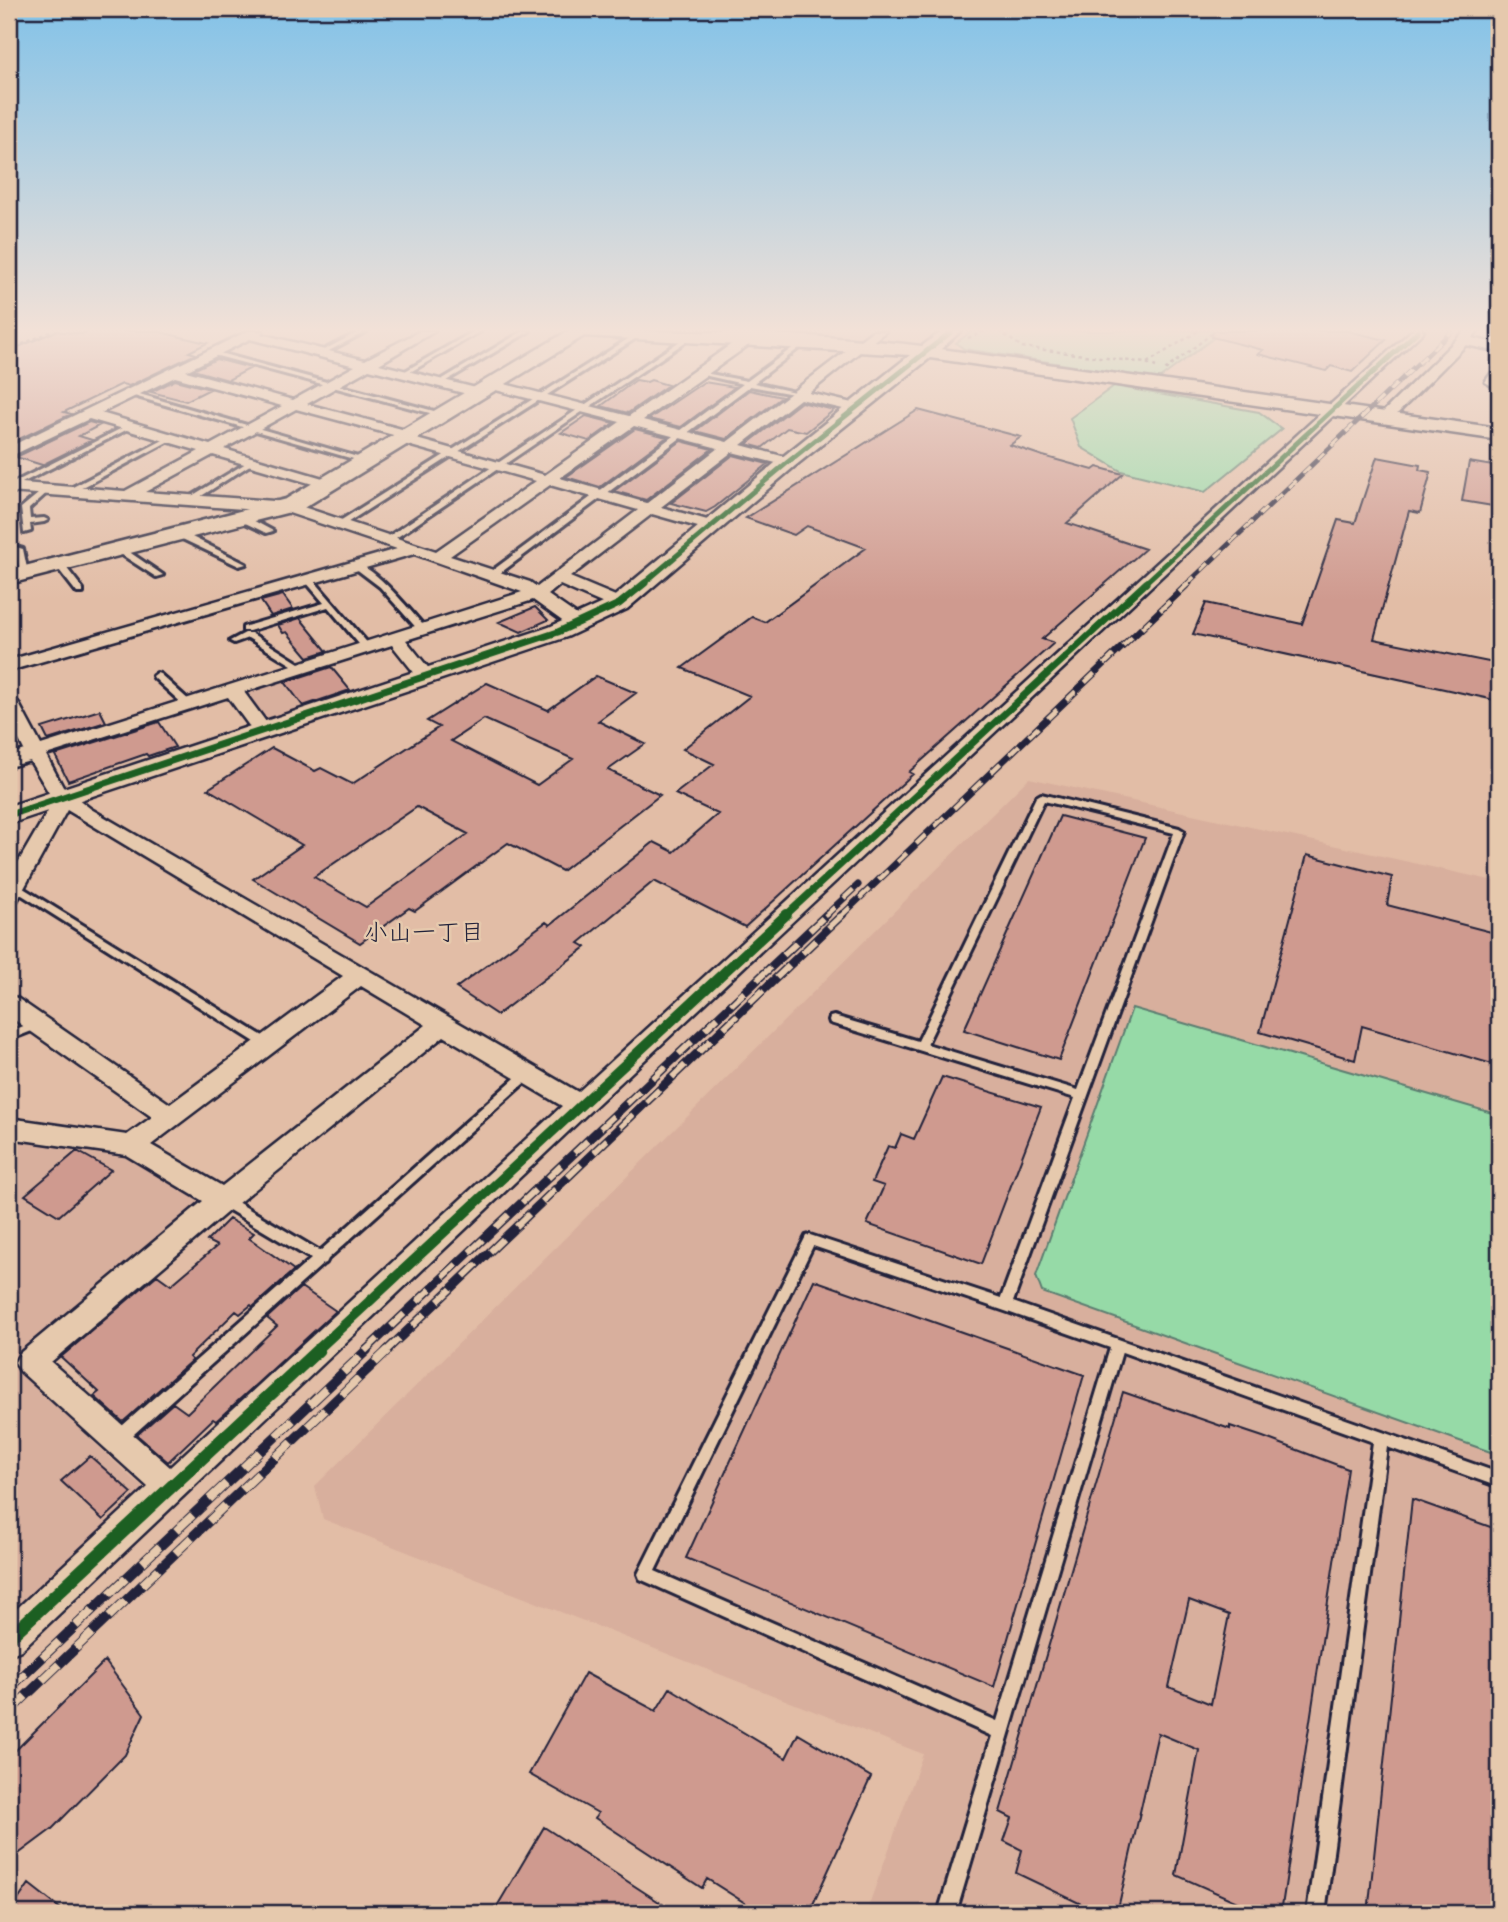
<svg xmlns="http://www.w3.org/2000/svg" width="1508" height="1922" font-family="Pangolin,'Klee One',sans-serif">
<rect width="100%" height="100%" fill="#e2bda6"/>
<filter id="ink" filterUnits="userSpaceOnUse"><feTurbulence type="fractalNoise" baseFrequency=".0143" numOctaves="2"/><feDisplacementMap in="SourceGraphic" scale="14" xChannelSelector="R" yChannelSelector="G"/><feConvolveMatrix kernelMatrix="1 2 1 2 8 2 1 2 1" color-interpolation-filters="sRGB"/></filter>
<g filter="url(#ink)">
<path fill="#d8af9d" d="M 722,331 L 872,331 L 860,338 Z
M 328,664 L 350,691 L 264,719 L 246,694 L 249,690 Z
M 1029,778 L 1499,882 L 1499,1913 L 866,1913 L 923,1754 L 323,1519 L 315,1486 Z
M 9,1137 L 120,1152 L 206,1201 L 14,1367 L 146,1491 L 9,1618 Z"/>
<path fill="#96daa7" stroke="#5c7e71" stroke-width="2" d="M 972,331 L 1223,331 L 1159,379 L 964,349 L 956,343 Z
M 1114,386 L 1259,412 L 1282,429 L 1205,492 L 1121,471 L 1081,447 L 1070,418 Z
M 1132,1008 L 1499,1115 L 1499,1455 L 1042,1292 L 1036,1276 Z"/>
<path fill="#cf9a8f" stroke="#22223b" stroke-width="2" fill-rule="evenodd" d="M 56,331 L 82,334 L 89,331 L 156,331 L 207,343 L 189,352 L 196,354 L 129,386 L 122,384 L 64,412 L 71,414 L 9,444 L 9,351 Z
M 1213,331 L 1348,331 L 1386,340 L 1352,372 L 1331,366 L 1326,371 L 1258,354 L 1263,350 L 1212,337 Z
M 216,359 L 251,368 L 228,380 L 193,370 Z
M 175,380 L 210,389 L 186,401 L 151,392 Z
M 636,380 L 647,382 L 651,380 L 668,385 L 628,413 L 601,406 Z
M 704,382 L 735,387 L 681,427 L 649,419 Z
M 749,390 L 782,397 L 726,439 L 695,431 Z
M 801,402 L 834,410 L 806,432 L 787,428 L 762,448 L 747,444 Z
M 918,410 L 1021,437 L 1010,445 L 1043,456 L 1093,470 L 1097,467 L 1123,474 L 1067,523 L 1145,549 L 1042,639 L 1054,643 L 909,772 L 913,774 L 745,927 L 654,881 L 579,943 L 586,947 L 497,1015 L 456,988 L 546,922 L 550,925 L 654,842 L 674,852 L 718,814 L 675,794 L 714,764 L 683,749 L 750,696 L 682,668 L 752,617 L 765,622 L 866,548 L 807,526 L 794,535 L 746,518 Z
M 586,416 L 614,423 L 589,441 L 561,433 Z
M 89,422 L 100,425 L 79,436 L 92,440 L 42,465 L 16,457 Z
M 635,429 L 667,437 L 600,487 L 566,477 Z
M 681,441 L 712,449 L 646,500 L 614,491 Z
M 733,455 L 768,464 L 715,507 L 706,512 L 671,503 Z
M 1377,457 L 1420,465 L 1419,470 L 1431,472 L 1420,513 L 1409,511 L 1374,639 L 1499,664 L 1499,701 L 1193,634 L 1206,603 L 1302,624 L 1338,520 L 1355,523 Z
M 1469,462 L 1499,467 L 1499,507 L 1462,501 Z
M 283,595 L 293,609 L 271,616 L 261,601 Z
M 535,607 L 548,620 L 521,632 L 499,622 Z
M 300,618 L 327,651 L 308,657 L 287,632 L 283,633 L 278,625 Z
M 331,667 L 350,690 L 303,706 L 285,682 Z
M 596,676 L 636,693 L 598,721 L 645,744 L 608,770 L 660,795 L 562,871 L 508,843 L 415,911 L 409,908 L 360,943 L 253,879 L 302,845 L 208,789 L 272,748 L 315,771 L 321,768 L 352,784 L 439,727 L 427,721 L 487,683 L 548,710 ZM 484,719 L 573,759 L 537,785 L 451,741 ZM 417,807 L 468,834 L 366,907 L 314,877 Z
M 100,710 L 106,722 L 48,740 L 42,728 Z
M 159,722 L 175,747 L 148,756 L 146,754 L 68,781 L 55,755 Z
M 1060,816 L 1145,838 L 1059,1060 L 964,1030 Z
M 1307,855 L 1392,877 L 1387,905 L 1499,934 L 1499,1066 L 1362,1026 L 1355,1060 L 1260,1032 Z
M 942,1077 L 1041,1107 L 981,1264 L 867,1224 L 884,1186 L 872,1182 L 888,1146 L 895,1148 L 901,1134 L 914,1139 Z
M 77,1151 L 111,1170 L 59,1216 L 25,1195 Z
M 229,1219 L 254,1233 L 249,1238 L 294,1270 L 253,1307 L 251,1305 L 240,1314 L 236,1311 L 189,1357 L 192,1360 L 123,1422 L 94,1396 L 99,1392 L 61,1357 L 157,1275 L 171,1285 L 217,1246 L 207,1241 Z
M 814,1280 L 1084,1375 L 994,1687 L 686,1558 Z
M 301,1287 L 336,1311 L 216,1421 L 213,1419 L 168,1462 L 137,1435 L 173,1403 L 187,1413 L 277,1326 L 267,1318 Z
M 1123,1392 L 1230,1429 L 1230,1426 L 1263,1437 L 1348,1469 L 1281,1913 L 1262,1913 L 1176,1875 L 1199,1750 L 1158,1733 L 1117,1913 L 1100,1913 L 1016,1873 L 1022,1850 L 1004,1841 L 1012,1818 L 1000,1812 ZM 1189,1600 L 1229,1615 L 1211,1704 L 1169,1687 Z
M 90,1456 L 132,1493 L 103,1520 L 61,1481 Z
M 1412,1499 L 1499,1530 L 1499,1913 L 1368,1913 Z
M 105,1661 L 144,1714 L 125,1755 L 52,1829 L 9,1861 L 9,1757 Z
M 585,1673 L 656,1711 L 670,1688 L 786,1758 L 798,1734 L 871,1777 L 809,1913 L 761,1913 L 707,1879 L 702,1888 L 595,1818 L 598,1813 L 529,1774 Z
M 544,1827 L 676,1913 L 493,1913 Z
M 29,1884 L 66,1913 L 9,1913 Z"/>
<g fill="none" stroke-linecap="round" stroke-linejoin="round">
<g stroke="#22223b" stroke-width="6">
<path id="lane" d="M 360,331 L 367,331 L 323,354 L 318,353 Z
M 474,331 L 481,331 L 405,375 L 400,374 Z
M 523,331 L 530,331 L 441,384 L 436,383 Z
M 639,332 L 641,333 L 641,335 L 342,526 L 335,524 Z
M 689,335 L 694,336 L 390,542 L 383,540 Z
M 802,341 L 807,342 L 754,383 L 799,393 L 799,395 L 750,386 L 495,577 L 489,577 L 489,573 L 743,384 L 699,374 L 699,372 L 747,381 Z
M 212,351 L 445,414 L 446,415 L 441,416 L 210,354 L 210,352 Z
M 129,391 L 368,460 L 369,461 L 364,462 L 127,394 L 127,392 Z
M 130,424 L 133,426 L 132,427 L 12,488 L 9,489 L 9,485 Z
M 171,436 L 174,438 L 173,439 L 70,494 L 63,492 Z
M 251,460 L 254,462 L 253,463 L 192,502 L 185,500 Z
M 44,489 L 50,490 L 29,509 L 30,519 L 44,518 L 48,520 L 44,522 L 30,524 L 31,531 L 24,533 L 21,508 Z
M 239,516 L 245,516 L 273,531 L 266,533 L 239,520 Z
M 176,532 L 182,532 L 246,564 L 239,566 L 176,536 Z
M 16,547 L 23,549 L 28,573 L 27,575 L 20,573 L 15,549 Z
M 116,547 L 122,547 L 163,575 L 156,577 L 116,551 Z
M 56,562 L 62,562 L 83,589 L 83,593 L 77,593 L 56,566 Z
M 355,564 C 374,565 412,613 426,628 L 426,632 L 420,632 L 380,587 L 355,568 Z
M 306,578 L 312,578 L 370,646 L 370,650 L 364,650 L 328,607 L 249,631 L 243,631 L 243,627 L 324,603 L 306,582 Z
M 245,633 L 251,633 L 307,668 L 306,670 L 300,670 L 248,638 L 234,643 L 230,641 Z
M 157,673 L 160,674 L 192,703 L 192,707 L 186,707 L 154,678 L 153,676 Z
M 1041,794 L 1179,828 L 1184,831 L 1013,1302 L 1499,1473 L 1499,1487 L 1387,1447 L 1325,1913 L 1307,1913 L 1373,1442 L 1122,1352 L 956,1913 L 938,1913 L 992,1736 L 640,1579 L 638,1574 L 806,1236 L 810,1235 L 1001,1298 L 1075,1098 L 830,1023 L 829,1020 L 830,1017 L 834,1016 L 918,1041 L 1036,797 ZM 1044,801 L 1174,833 L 1078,1090 L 927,1044 ZM 813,1246 L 1005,1311 L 1110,1348 L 997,1721 L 655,1571 Z
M 15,883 L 271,1041 L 273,1044 L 271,1047 L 263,1047 L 14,890 L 9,891 L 9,885 Z
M 38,1020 L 42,1021 L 43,1024 L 42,1027 L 9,1040 L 9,1032 Z
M 527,1070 L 531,1071 L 533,1074 L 531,1077 L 328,1259 L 326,1263 L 323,1264 L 124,1443 L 119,1444 L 114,1443 L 112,1438 L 114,1433 L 311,1259 L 219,1204 L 217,1200 L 219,1196 L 223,1195 L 227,1196 L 320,1251 L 523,1071 Z"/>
</g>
<g stroke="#22223b" stroke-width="5">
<path id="street" d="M 248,331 L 263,331 L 261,334 L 365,360 L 420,331 L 435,331 L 379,364 L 484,390 L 484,396 L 479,397 L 369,369 L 307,404 L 413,432 L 413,438 L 545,475 L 620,422 L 488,388 L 488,382 L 493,381 L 629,416 L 743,336 L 753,336 L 753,342 L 643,420 L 727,442 L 872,331 L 886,331 L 809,393 L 861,405 L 861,411 L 856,412 L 800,399 L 741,445 L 793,459 L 795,462 L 793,465 L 788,466 L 732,452 L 661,507 L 718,523 L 720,526 L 718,529 L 712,531 L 652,514 L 570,577 L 625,600 L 628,604 L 625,608 L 613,608 L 560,585 L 548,595 L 584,620 L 587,624 L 584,628 L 572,628 L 533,600 L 406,640 L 435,676 L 432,680 L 420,680 L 392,645 L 244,692 L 272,730 L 269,734 L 255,734 L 228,697 L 46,755 L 63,787 L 91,809 L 578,1092 L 1411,331 L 1424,331 L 589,1112 L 21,1650 L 9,1655 L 9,1616 L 148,1487 L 20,1371 L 15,1362 L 20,1353 L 203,1201 L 126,1155 L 9,1138 L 9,1118 L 127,1135 L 152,1117 L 9,1016 L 9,996 L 17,998 L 170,1104 L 343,976 L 67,810 L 17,901 L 9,903 L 9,878 L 45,816 L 52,798 L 30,761 L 9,767 L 9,755 L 24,750 L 9,720 L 9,696 L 18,702 L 41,745 L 522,592 L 414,554 L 9,671 L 9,660 L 397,549 L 286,512 L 9,492 L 9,482 L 125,491 L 199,451 L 89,419 L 9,457 L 9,447 ZM 250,339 L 355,366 L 293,400 L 186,371 ZM 175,377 L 282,406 L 210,445 L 101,413 ZM 296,409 L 397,436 L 397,442 L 536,481 L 436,551 L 288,502 L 145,492 L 213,455 L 323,487 L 333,487 L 336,484 L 333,481 L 224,449 ZM 634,426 L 718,448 L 647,503 L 560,478 ZM 550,485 L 638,510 L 537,587 L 530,582 L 450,556 ZM 361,986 L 426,1025 L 222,1186 L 151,1145 ZM 444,1036 L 562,1106 L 170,1467 L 51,1362 L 232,1208 Z
M 1465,331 L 1478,331 L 1472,338 L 1499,344 L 1499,352 L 1466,345 L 1390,421 L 1380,421 L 1380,415 Z
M 1499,368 L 1499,390 L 1485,382 L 1494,369 Z"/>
</g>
<g stroke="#22223b" stroke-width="5">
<path id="secondary" d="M 568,331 C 686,331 805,332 922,346 L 942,331 L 961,331 L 941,349 L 1499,428 L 1499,440 L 930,358 L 795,466 L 627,609 L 567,637 L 9,824 L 9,806 L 549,627 L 611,599 L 781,458 L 910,355 L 584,336 L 302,509 L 9,584 L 9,570 L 286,499 Z"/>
</g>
<path stroke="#22223b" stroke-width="2.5" stroke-dasharray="3.5 3.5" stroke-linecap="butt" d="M 999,331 L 1022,347 L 1146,363 L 1156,367
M 968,338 L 985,331
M 9,350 L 52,331
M 1147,363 L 1198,331
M 1165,370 L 1215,331"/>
<use href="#lane" fill="#e6c9ad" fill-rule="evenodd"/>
<use href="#street" fill="#e6c9ad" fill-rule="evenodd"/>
<use href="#secondary" fill="#e6c9ad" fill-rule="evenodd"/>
<g stroke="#22223b" stroke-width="5">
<path id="rail-far3" d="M 1187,584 L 1452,331"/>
</g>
<g stroke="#22223b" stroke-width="7">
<path id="rail-far2" d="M 825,916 L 858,885
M 841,916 L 1189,583"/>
</g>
<g stroke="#22223b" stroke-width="9">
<path id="rail-far1" d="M 365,1351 L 827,914
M 386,1351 L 843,914"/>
</g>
<g stroke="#22223b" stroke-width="10">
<path id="rail" d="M 9,1689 L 367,1350
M 9,1712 L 388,1350"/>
</g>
<use href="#rail-far3" stroke="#e6c9ad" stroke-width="3.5" stroke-dasharray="10" stroke-linecap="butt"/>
<use href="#rail-far2" stroke="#e6c9ad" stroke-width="4.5" stroke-dasharray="13" stroke-linecap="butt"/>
<use href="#rail-far1" stroke="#e6c9ad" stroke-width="6" stroke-dasharray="18" stroke-linecap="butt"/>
<use href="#rail" stroke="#e6c9ad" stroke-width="8" stroke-dasharray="23" stroke-linecap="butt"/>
<g stroke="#e6c9ad" stroke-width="8">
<path id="cycleway-far3" d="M 643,584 L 788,462 L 952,331
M 1144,584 L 1418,331"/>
</g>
<g stroke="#e6c9ad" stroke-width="10">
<path id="cycleway-far2" d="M 9,815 L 558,632 L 619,604 L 645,583
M 785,916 L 1146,583"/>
</g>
<g stroke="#e6c9ad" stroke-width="14">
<path id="cycleway-far1" d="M 316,1351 L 787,914"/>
</g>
<g stroke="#e6c9ad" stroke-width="18">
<path id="cycleway" d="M 9,1638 L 318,1350"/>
</g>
<use href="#cycleway-far3" stroke="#1b5e20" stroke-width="5"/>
<use href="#cycleway-far2" stroke="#1b5e20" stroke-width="7"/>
<use href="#cycleway-far1" stroke="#1b5e20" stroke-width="10"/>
<use href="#cycleway" stroke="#1b5e20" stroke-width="13"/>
</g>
</g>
<linearGradient id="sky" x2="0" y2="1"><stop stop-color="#82c2e8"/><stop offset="0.55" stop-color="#f2e1d7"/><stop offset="1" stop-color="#f2e1d7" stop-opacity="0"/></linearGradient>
<rect width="1508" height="600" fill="url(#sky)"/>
<g text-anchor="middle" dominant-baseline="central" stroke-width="5" stroke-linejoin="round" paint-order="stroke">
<g font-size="24" fill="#22223b" stroke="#e6c9ad">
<text x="424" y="932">小山一丁目</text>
</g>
</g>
<rect width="1508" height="1922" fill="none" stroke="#e6c9ad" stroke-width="35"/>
<rect x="18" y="18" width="1473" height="1887" fill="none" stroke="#22223b" stroke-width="2.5" filter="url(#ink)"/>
</svg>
